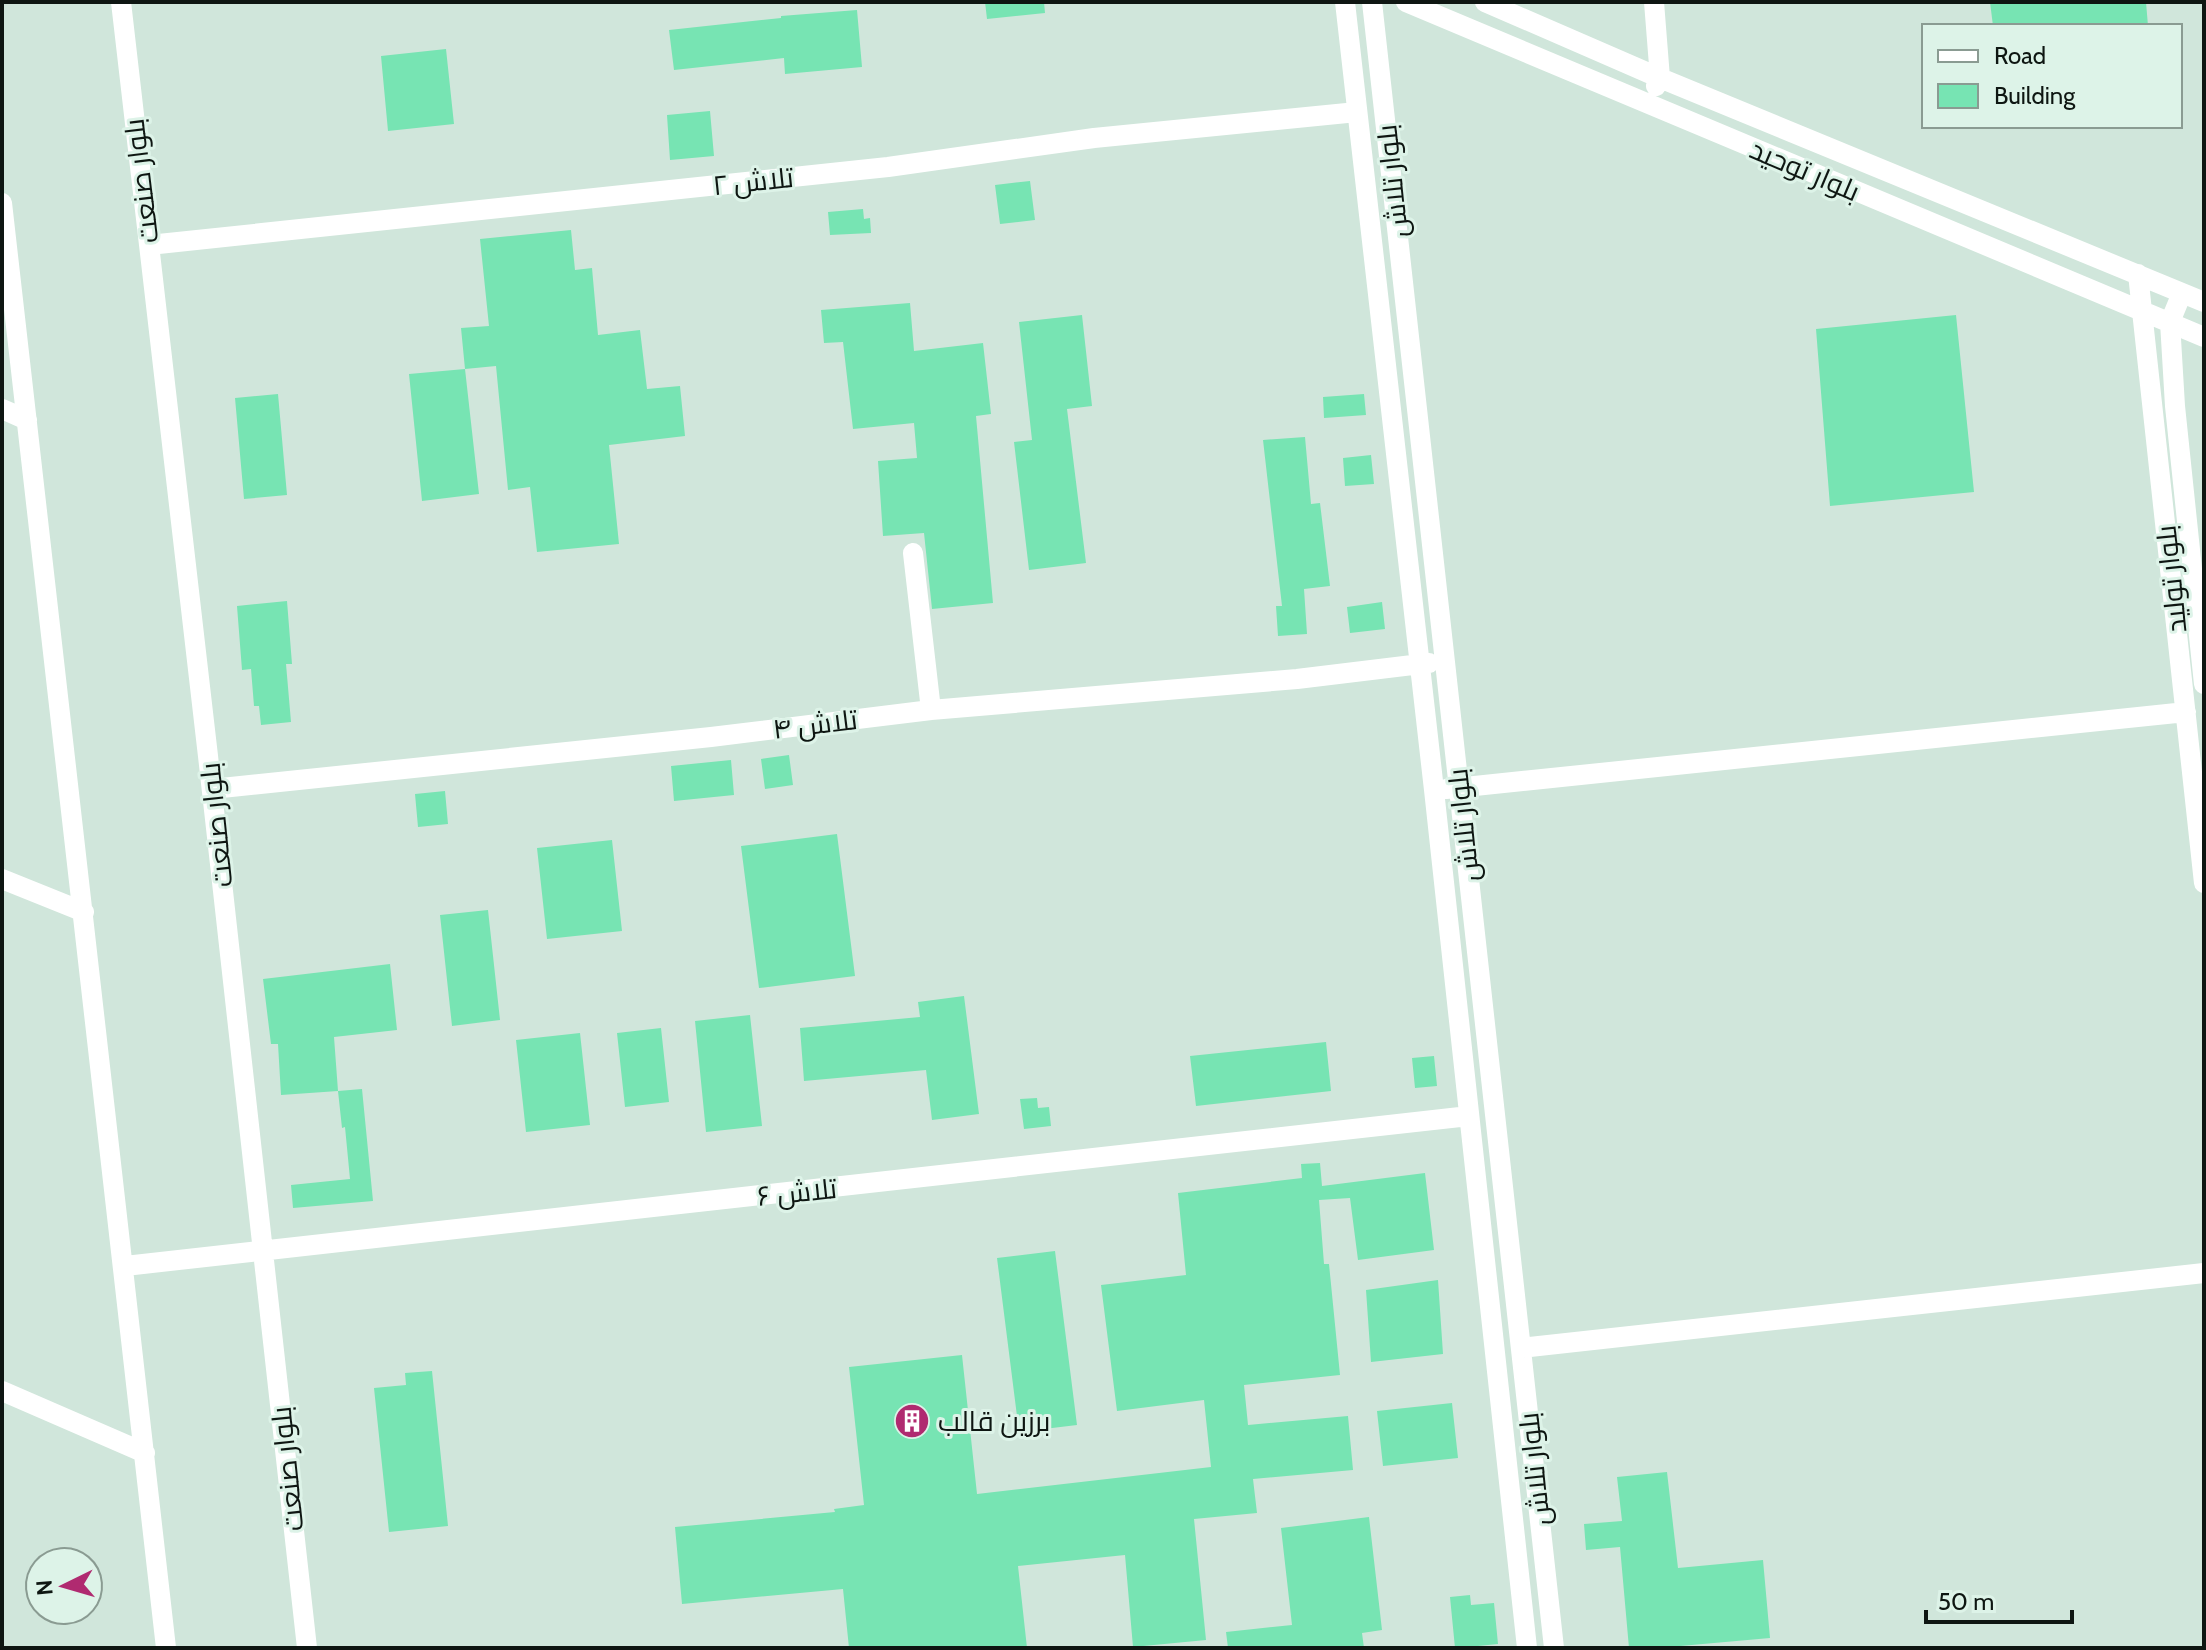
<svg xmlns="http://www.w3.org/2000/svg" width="2206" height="1650" font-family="Cabin,Cairo,sans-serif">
<rect width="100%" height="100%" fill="#d0e6db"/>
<path fill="#77e4b3" d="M 985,2 L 1044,2 L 1045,13 L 987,19 Z
M 1990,2 L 2146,2 L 2148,26 L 1993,26 Z
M 857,10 L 862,67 L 785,74 L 784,58 L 674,70 L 669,30 L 781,18 L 781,16 Z
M 446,49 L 454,124 L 388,131 L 381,56 Z
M 710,111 L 714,156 L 670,160 L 667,115 Z
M 1030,181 L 1035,220 L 1000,224 L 995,185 Z
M 863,209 L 864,219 L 870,218 L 871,233 L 830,235 L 828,212 Z
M 571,230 L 575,270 L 592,268 L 598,335 L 640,330 L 647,389 L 680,386 L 685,436 L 609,445 L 619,544 L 537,552 L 530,487 L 508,490 L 496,366 L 465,369 L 461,328 L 489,326 L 480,239 Z
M 910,303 L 914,351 L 983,343 L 991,414 L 976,416 L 993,603 L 932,609 L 924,533 L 883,536 L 878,461 L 917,458 L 914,423 L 853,429 L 843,342 L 824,343 L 821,310 Z
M 1082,315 L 1092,406 L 1067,409 L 1086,563 L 1029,570 L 1014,442 L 1032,440 L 1019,322 Z
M 1956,315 L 1974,492 L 1830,506 L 1816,329 Z
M 465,369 L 479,494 L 422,501 L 409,374 Z
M 278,394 L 287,495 L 244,499 L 235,398 Z
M 1364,394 L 1366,415 L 1324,418 L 1323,397 Z
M 1305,437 L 1311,504 L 1320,503 L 1330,586 L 1304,589 L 1307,634 L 1278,636 L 1276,606 L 1282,606 L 1263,440 Z
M 1371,455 L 1374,484 L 1345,486 L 1343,458 Z
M 287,601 L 292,664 L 286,664 L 291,722 L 261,725 L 259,706 L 254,706 L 251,669 L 242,670 L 237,606 Z
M 1382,602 L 1385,629 L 1350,633 L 1347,607 Z
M 789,755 L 793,785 L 765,789 L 761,759 Z
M 731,760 L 734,795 L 674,801 L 671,766 Z
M 445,791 L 448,824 L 418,827 L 415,794 Z
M 837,834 L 855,976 L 759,988 L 741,846 Z
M 612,840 L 622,931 L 547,939 L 537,848 Z
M 488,910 L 500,1020 L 452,1026 L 440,915 Z
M 390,964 L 397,1030 L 334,1037 L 338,1091 L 281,1095 L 278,1044 L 271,1044 L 263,979 Z
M 964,996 L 979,1114 L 932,1120 L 926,1070 L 804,1081 L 800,1028 L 920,1017 L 918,1002 Z
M 750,1015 L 762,1126 L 706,1132 L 695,1021 Z
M 661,1028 L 669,1102 L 625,1107 L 617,1033 Z
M 580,1033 L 590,1125 L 526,1132 L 516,1040 Z
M 1326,1042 L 1331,1091 L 1196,1106 L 1190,1056 Z
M 1434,1056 L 1437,1086 L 1415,1088 L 1412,1058 Z
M 362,1089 L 373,1201 L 293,1208 L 291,1185 L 350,1179 L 345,1127 L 342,1128 L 338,1091 Z
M 1037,1098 L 1038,1108 L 1049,1107 L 1051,1126 L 1024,1129 L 1020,1099 Z
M 1320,1163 L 1322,1186 L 1425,1173 L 1434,1250 L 1358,1260 L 1350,1198 L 1319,1200 L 1324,1264 L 1329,1264 L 1340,1375 L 1244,1385 L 1248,1425 L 1348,1416 L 1353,1470 L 1253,1479 L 1257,1513 L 1194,1519 L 1206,1640 L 1133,1647 L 1125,1555 L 1018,1566 L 1027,1648 L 849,1648 L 843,1589 L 682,1604 L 675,1527 L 835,1512 L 834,1509 L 864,1505 L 849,1367 L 962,1355 L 977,1494 L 1211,1467 L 1204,1400 L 1117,1411 L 1101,1285 L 1186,1275 L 1178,1193 L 1302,1178 L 1301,1164 Z
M 1055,1251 L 1077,1425 L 1019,1432 L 997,1258 Z
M 1438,1280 L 1443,1354 L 1371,1362 L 1366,1290 Z
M 432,1371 L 448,1526 L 389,1532 L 374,1388 L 406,1385 L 405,1373 Z
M 1452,1403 L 1458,1458 L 1383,1466 L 1377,1411 Z
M 1667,1472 L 1678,1568 L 1763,1560 L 1770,1638 L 1658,1648 L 1629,1648 L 1620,1547 L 1586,1550 L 1584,1524 L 1622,1521 L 1617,1477 Z
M 1369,1517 L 1382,1630 L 1362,1633 L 1364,1648 L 1228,1648 L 1226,1632 L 1292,1625 L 1281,1528 Z
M 1470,1595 L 1471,1605 L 1494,1603 L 1498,1644 L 1478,1646 L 1478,1648 L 1455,1648 L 1450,1597 Z"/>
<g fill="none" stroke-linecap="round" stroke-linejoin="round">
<path stroke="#fff" stroke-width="20" d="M 121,2 L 208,756 L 307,1648
M 1345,2 L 1434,790 L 1527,1648
M 1372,2 L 1554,1648
M 1406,2 L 2204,337
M 1485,2 L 1660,78 L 2204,302
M 1654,2 L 1660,78 L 1656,86
M 2,203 L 166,1648
M 149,245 L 888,167 L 1094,138 L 1357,112
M 2138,274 L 2204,883
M 2182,293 L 2170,322 L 2175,406 L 2204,684
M 2,409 L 27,420
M 913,553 L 931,710
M 212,789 L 711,737 L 931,710 L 1297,679 L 1429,663
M 1446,789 L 2186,712
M 2,879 L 84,912
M 125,1266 L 1469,1116
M 1521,1348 L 2204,1273
M 2,1391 L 145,1453"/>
</g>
<defs>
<g id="building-disc" transform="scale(1.8)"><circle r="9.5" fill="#b02a70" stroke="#ddf3e8"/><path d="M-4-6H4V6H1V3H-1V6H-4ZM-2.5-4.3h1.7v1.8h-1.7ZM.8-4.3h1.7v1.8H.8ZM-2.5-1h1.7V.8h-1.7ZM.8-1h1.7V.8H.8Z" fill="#fff"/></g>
</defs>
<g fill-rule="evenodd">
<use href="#building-disc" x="912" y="1421"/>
</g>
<g text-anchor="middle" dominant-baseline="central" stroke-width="6" stroke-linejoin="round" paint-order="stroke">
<g font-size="28" fill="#0e1612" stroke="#ddf3e8">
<text transform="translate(1805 170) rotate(23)">بلوار توحید</text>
<text transform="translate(141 181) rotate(-97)">بلوار صنعت</text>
<text transform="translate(753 181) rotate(-6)">تلاش ۲</text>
<text transform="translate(1392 181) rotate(-96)">بلوار تلاش</text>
<text transform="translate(2171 579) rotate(-96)">بلوار تولید</text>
<text transform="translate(815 724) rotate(-7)">تلاش ۴</text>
<text transform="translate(216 825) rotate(-96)">بلوار صنعت</text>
<text transform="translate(1463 825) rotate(-96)">بلوار تلاش</text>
<text transform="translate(797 1192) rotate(-6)">تلاش ۶</text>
<text transform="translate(287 1469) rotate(-96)">بلوار صنعت</text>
<text transform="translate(1534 1469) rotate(-96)">بلوار تلاش</text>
</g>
<g font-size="28" fill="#0e1612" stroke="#ddf3e8" text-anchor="start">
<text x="938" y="1421">برزین قالب</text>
</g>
</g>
<rect width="2206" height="1650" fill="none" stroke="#0e1612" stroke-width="8"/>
<rect x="1922" y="24" width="260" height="104" fill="#ddf3e8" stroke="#8a9b92" stroke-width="2"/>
<rect x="1938" y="50" width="40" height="12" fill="#ffffff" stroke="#8a9b92" stroke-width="2"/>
<text x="1994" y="64" font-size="24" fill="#0e1612">Road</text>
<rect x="1938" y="84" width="40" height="24" fill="#77e4b3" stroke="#8a9b92" stroke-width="2"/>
<text x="1994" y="104" font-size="24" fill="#0e1612">Building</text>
<g transform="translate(64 1586) rotate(265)"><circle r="38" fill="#ddf3e8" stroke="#8a9b92" stroke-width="2"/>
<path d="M0-6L14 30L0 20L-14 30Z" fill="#b02a70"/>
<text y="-12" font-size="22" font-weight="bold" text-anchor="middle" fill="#0e1612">N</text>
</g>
<path d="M1926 1610v12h146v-12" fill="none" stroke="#0e1612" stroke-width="4"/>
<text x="1938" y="1610" font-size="24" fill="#0e1612" stroke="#ddf3e8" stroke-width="6" paint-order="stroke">50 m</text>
</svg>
